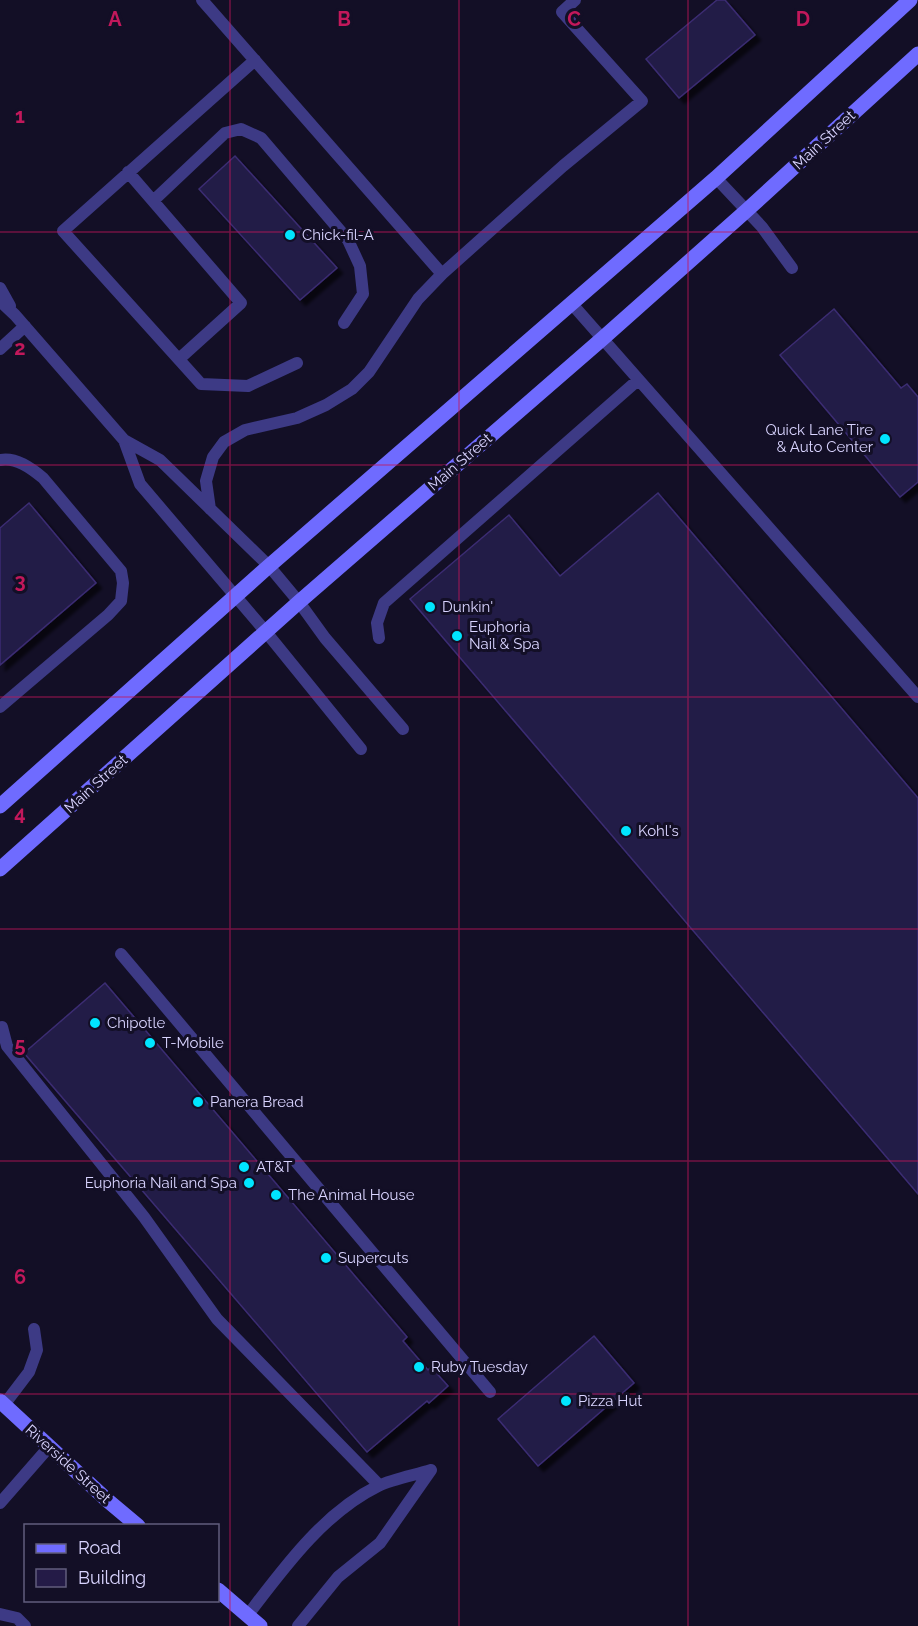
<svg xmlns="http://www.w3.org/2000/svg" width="918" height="1626" font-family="Raleway,sans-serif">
<defs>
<filter id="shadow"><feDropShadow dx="5.5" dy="5.5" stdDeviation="1.5" flood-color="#0009"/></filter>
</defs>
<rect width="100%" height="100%" fill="#130f26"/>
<path fill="#241b47" stroke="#3b2d73" stroke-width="1.5" filter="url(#shadow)" d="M 717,0 L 725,0 L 755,35 L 679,98 L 646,59 Z
M 235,156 L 337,268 L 300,300 L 199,189 Z
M 834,309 L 901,388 L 907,384 L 918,397 L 918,482 L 900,497 L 780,355 Z
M 658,493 L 918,798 L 918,1194 L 410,599 L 509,515 L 560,576 Z
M 29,503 L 96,583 L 0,665 L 0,528 Z
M 105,983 L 407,1337 L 403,1341 L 428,1370 L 431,1367 L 448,1386 L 429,1403 L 427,1401 L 367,1452 L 24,1053 Z
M 594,1336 L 634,1383 L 538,1466 L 498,1419 Z"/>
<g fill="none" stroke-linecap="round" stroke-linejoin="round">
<path stroke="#3d3a85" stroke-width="12" d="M 202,0 L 442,274
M 255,60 L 63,231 L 201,384 L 248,386 L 297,363
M 128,172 L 241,303 L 179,359
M 716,178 L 762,227 L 792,268
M 153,201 L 225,133 L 241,129 L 261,138 L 348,240 L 360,266 L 363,294 L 344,323
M 0,288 L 10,306
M 0,301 L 15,315 L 124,440 L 160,460 L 269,566 L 299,602 L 325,638 L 403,729
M 572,304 L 918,697
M 0,349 L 25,326
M 124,440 L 140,484 L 266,632 L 361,749
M 0,460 C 16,457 31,468 43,478 L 121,571 L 123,583 L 121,601 L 108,615 L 0,707
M 210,509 L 206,481 L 213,457 L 224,442 L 245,430 L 297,418 L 326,405 L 352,389 L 369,372 L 418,299 L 442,274 L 563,166 L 642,101 L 562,12 L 575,0
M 379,638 L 377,623 L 384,603 L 638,380
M 121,954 L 490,1392
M 2,1027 L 7,1046 L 144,1217 L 217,1319 L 379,1485
M 4,1405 L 29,1372 L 37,1350 L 34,1329
M 0,1503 L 49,1447
M 0,1614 L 17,1618 L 25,1626
M 247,1616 C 283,1569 323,1513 378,1486 C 393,1479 415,1475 431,1470
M 298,1626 L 338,1577 L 380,1543 L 431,1470"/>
<path stroke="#6f6bff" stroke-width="15" d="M 0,806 L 269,566 L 716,178 L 910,0
M 0,869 L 299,602 L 602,339 L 746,211 L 918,54
M 0,1401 L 107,1500 L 138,1526
M 218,1590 L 260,1626"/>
</g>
<path fill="none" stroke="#c2185b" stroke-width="1.5" stroke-opacity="0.55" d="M 230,0 L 230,1626M 459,0 L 459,1626M 688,0 L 688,1626M 0,232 L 918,232M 0,465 L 918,465M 0,697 L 918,697M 0,929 L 918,929M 0,1161 L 918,1161M 0,1394 L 918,1394"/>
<g fill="#00e5ff" stroke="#130f26" stroke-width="2">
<circle cx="290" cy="235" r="6"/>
<circle cx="885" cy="439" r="6"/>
<circle cx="430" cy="607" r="6"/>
<circle cx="457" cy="636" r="6"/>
<circle cx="626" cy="831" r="6"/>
<circle cx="95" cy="1023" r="6"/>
<circle cx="150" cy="1043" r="6"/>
<circle cx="198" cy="1102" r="6"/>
<circle cx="244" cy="1167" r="6"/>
<circle cx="249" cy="1183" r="6"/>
<circle cx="276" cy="1195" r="6"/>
<circle cx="326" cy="1258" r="6"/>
<circle cx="419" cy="1367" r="6"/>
<circle cx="566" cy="1401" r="6"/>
</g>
<g text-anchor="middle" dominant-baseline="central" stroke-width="6" stroke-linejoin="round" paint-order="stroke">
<g font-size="15" fill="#d9d4ff" stroke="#130f26">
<text transform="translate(824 140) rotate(-43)">Main Street</text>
<text transform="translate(460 462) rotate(-41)">Main Street</text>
<text transform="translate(96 784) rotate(-42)">Main Street</text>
<text transform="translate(68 1464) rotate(42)">Riverside Street</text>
</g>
<g font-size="15" fill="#d9d4ff" stroke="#130f26" text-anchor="start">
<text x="302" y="235">Chick-fil-A</text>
<text x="873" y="430" text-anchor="end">Quick Lane Tire<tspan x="873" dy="17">&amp; Auto Center</tspan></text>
<text x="442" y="607">Dunkin'</text>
<text x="469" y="627">Euphoria<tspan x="469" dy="17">Nail &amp; Spa</tspan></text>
<text x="638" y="831">Kohl's</text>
<text x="107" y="1023">Chipotle</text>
<text x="162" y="1043">T-Mobile</text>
<text x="210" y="1102">Panera Bread</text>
<text x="256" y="1167">AT&amp;T</text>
<text x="237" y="1183" text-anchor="end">Euphoria Nail and Spa</text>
<text x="288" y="1195">The Animal House</text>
<text x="338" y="1258">Supercuts</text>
<text x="431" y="1367">Ruby Tuesday</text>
<text x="578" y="1401">Pizza Hut</text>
</g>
</g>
<g font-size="20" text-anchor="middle" font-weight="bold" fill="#c2185b" stroke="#130f26" stroke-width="6" stroke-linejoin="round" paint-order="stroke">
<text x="115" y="26">A</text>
<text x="344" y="26">B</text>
<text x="574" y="26">C</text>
<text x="803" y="26">D</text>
<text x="20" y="123">1</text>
<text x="20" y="355">2</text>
<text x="20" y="588">3</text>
<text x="20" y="820">4</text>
<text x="20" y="1052">5</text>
<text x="20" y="1284">6</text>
</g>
<rect x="24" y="1524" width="195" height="78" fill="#130f26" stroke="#625e7d" stroke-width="1.5"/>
<rect x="36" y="1544" width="30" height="9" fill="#6f6bff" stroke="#625e7d" stroke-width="1.5"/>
<text x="78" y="1554" font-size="18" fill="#d9d4ff">Road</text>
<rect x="36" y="1569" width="30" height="18" fill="#241b47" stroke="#625e7d" stroke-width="1.5"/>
<text x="78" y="1584" font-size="18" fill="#d9d4ff">Building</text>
</svg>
